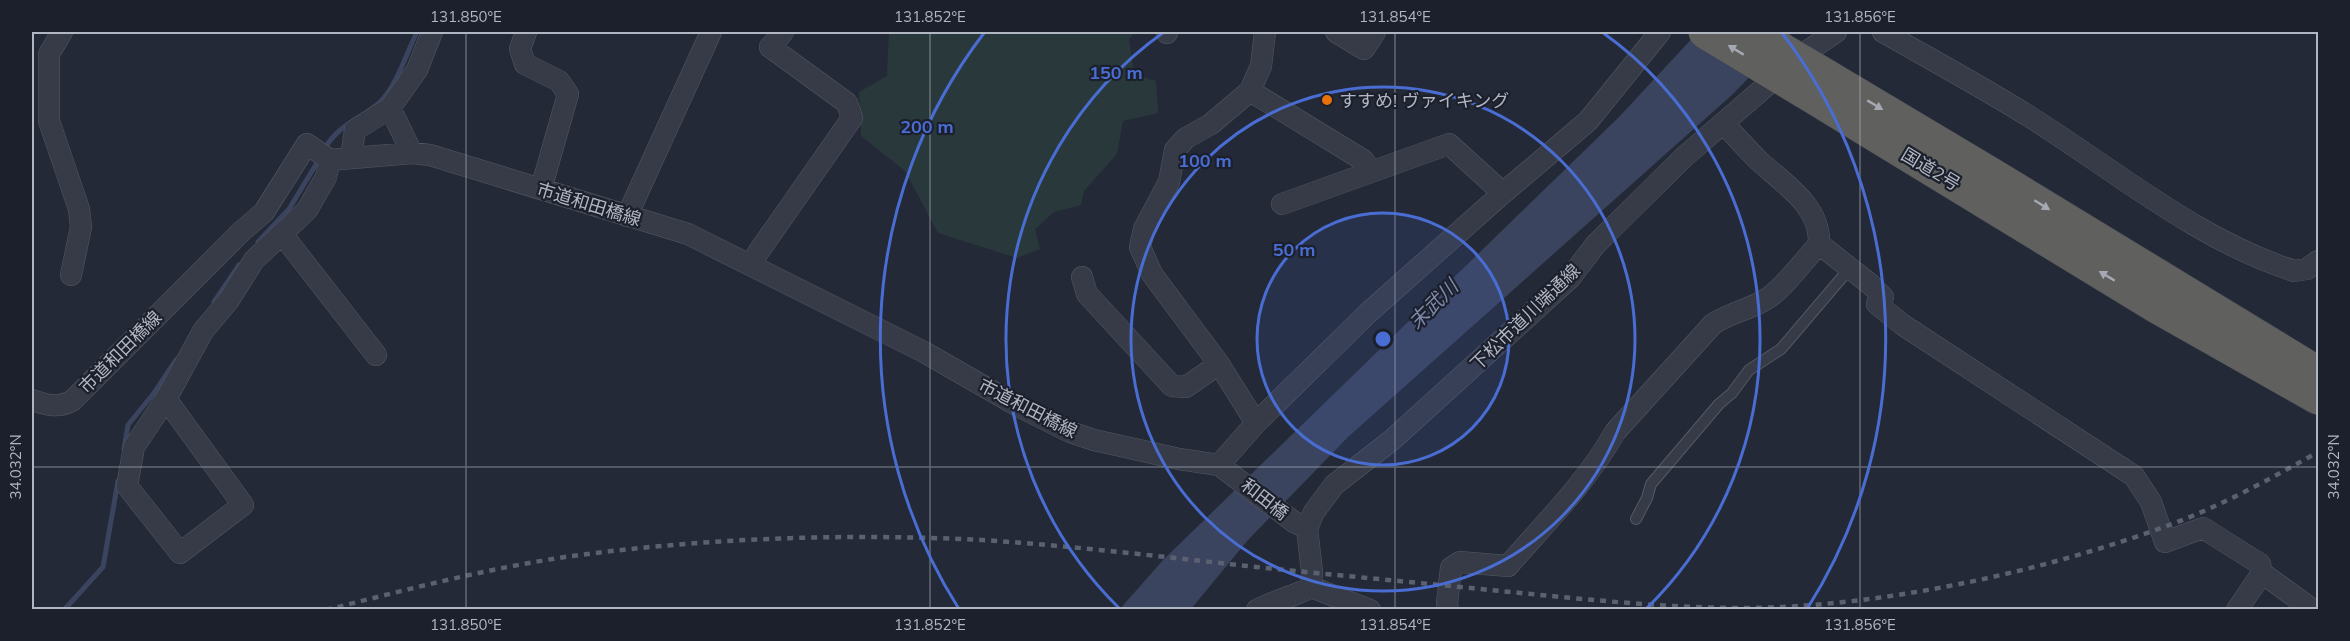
<svg xmlns="http://www.w3.org/2000/svg" width="2350" height="641" font-family="Mulish,'Noto Sans JP',sans-serif">
<rect width="100%" height="100%" fill="#232936"/>
<path fill="#29393b" d="M 889,32 L 1135,32 L 1129,39 L 1134,74 L 1156,81 L 1158,113 L 1123,121 L 1117,154 L 1084,191 L 1081,205 L 1054,212 L 1035,229 L 1040,249 L 1017,258 L 938,233 L 905,171 L 861,136 L 859,92 L 887,76 Z"/>
<path fill="#3a445e" d="M 1698,32 L 1793,32 L 1733,94 L 1348,437 L 1248,540 L 1191,609 L 1119,610 L 1164,559 L 1619,117 Z"/>
<g fill="none" stroke-linecap="round" stroke-linejoin="round">
<path stroke="#3a445e" stroke-width="5" d="M 324,150 C 338,124 361,119 380,102 C 396,87 407,52 417,32
M 258,242 L 289,209 L 320,158
M 214,302 L 239,265
M 124,449 L 128,425 L 154,393 L 176,360
M 64,610 L 103,567 L 118,481"/>
<g stroke="#545965" stroke-width="12">
<path id="service" d="M 1636,519 L 1647,498 L 1651,484 L 1719,404 L 1732,393 L 1749,370 L 1781,349 L 1850,268"/>
</g>
<g stroke="#545965" stroke-width="22">
<path id="minor" d="M 62,32 L 49,54 L 49,121 L 79,209 L 81,227 L 71,275
M 526,32 L 520,49 L 525,64 L 559,81 L 568,94 L 541,189
M 1336,32 L 1364,49 L 1375,32
M 1883,32 C 1932,60 1982,87 2030,117 C 2116,171 2196,239 2294,271 L 2307,269 L 2318,261
M 1167,33 L 1167,32
M 1250,91 L 1363,160 L 1371,171
M 390,108 L 412,153
M 351,157 L 355,130 L 390,108 L 417,70 L 432,32
M 1282,204 L 1449,144 L 1503,193
M 627,216 L 711,32
M 282,234 L 376,355
M 1819,244 L 1870,284 L 1883,297 L 1877,304 L 1903,325 L 2134,476 L 2151,502 L 2165,542 L 2203,528 L 2260,564 L 2262,573 L 2313,610
M 752,265 L 757,254 L 852,118 L 847,103 L 770,47 L 783,32
M 1082,277 L 1087,294 L 1172,386 L 1186,387 L 1219,364
M 166,399 L 243,505 L 180,553 L 127,486 L 134,447 L 166,399 L 203,331 L 229,300 L 254,260 L 307,210 L 326,177 L 330,160
M 32,400 C 47,405 58,409 73,400 L 241,232 L 264,212 L 307,144 L 330,160 L 412,153 L 430,155 L 688,234 L 924,352 L 1018,406 L 1070,432 L 1094,440 L 1179,459 L 1219,465 L 1294,522 L 1307,528
M 1256,423 L 1219,364 L 1152,274 L 1140,247 L 1144,229 L 1169,182 L 1175,150 L 1186,138 L 1211,124 L 1250,91 L 1261,66 L 1265,32
M 1219,465 L 1256,423 L 1368,313 L 1503,193 L 1588,121 L 1660,32
M 1311,587 L 1370,610
M 1257,610 C 1274,600 1294,597 1311,587 L 1312,572 L 1307,528 L 1314,512 L 1334,485 L 1392,440 L 1570,278 L 1596,244 L 1684,157 L 1803,54 L 1836,32
M 1448,610 L 1447,603 L 1451,568 L 1460,562 L 1508,566 C 1545,523 1587,482 1615,432 L 1713,324 C 1731,312 1750,310 1768,298 C 1784,288 1805,259 1819,244 C 1821,206 1784,184 1759,161 C 1747,149 1736,137 1724,124
M 2237,610 L 2262,573"/>
</g>
<g stroke="#414652" stroke-width="34">
<path id="trunk" d="M 1825,75 L 1991,174 L 2318,373
M 1803,91 L 2157,307 L 2318,398"/>
</g>
<use href="#service" stroke="#363b47" stroke-width="10"/>
<use href="#minor" stroke="#363b47" stroke-width="21"/>
<use href="#trunk" stroke="#60605e" stroke-width="33"/>
<path stroke="#5b6170" stroke-width="4.5" stroke-dasharray="6 6" stroke-linecap="butt" d="M 326,610 C 405,590 485,569 565,557 C 702,538 844,533 982,540 C 1074,546 1165,557 1256,567 C 1334,575 1412,582 1490,590 C 1574,598 1659,608 1744,608 C 1882,607 2043,572 2172,524 C 2223,505 2272,478 2318,452"/>
<g stroke="#414652" stroke-width="34" stroke-linecap="butt">
<path id="trunk-bridge" d="M 1705,32 L 1803,91
M 1752,32 L 1825,75"/>
</g>
<use href="#trunk-bridge" stroke="#60605e" stroke-width="33"/>
</g>
<defs><path id="oneway-solid" d="M-6-.8H1V-3.2L6.5 0L1 3.2V.8H-6Z" transform="scale(1.5)"/></defs>
<g fill="#a5a9b4">
<use href="#oneway-solid" transform="translate(1736 50) rotate(-149)"/>
<use href="#oneway-solid" transform="translate(1875 105) rotate(31)"/>
<use href="#oneway-solid" transform="translate(2042 205) rotate(32)"/>
<use href="#oneway-solid" transform="translate(2107 276) rotate(-149)"/>
</g>
<path fill="none" stroke="#b1b6c3" stroke-width="1.5" stroke-opacity="0.45" d="M 466,32 L 466,610M 930,32 L 930,610M 1395,32 L 1395,610M 1860,32 L 1860,610M 32,467 L 2318,467"/>
<circle cx="1383" cy="339" r="126" fill="#496dd2" fill-opacity=".12"/>
<g fill="none" stroke="#496dd2" stroke-width="3">
<circle cx="1383" cy="339" r="126"/>
<circle cx="1383" cy="339" r="252"/>
<path d="M1119 608A377 377 0 0 1 1164 32M1602 32A377 377 0 0 1 1647 608"/>
<path d="M959 609A503 503 0 0 1 984 33M1782 33A503 503 0 0 1 1807 609"/>
</g>
<circle fill="#e8710a" stroke="#1c202c" stroke-width="2" cx="1327" cy="100" r="6"/>
<g text-anchor="middle" dominant-baseline="central" stroke-width="4.5" stroke-linejoin="round" paint-order="stroke">
<g font-size="18" fill="#b1b6c3" stroke="#1c202c" text-anchor="start">
<text x="1339" y="100">すすめ! ヴァイキング</text>
</g>
<g font-size="18" fill="#b1b6c3" stroke="#1c202c">
<text transform="translate(1931 169) rotate(31)">国道2号</text>
<text transform="translate(589 204) rotate(17)">市道和田橋線</text>
<text transform="translate(1525 317) rotate(-44)">下松市道川端通線</text>
<text transform="translate(120 352) rotate(-45)">市道和田橋線</text>
<text transform="translate(1028 408) rotate(27)">市道和田橋線</text>
<text transform="translate(1265 499) rotate(38)">和田橋</text>
</g>
<g font-size="20" font-style="italic" fill="#7c89a9" stroke="#1c202c">
<text transform="translate(1433 304) rotate(-45)">末武川</text>
</g>
</g>
<circle cx="1383" cy="339" r="9" fill="#496dd2" stroke="#1c202c" stroke-width="3"/>
<g font-size="18" text-anchor="middle" font-weight="bold" fill="#496dd2" stroke="#1c202c" stroke-width="4.5" stroke-linejoin="round" paint-order="stroke">
<text x="1116" y="79">150 m</text>
<text x="927" y="133">200 m</text>
<text x="1205" y="167">100 m</text>
<text x="1294" y="256">50 m</text>
</g>
<rect width="2350" height="641" fill="none" stroke="#1c202c" stroke-width="66"/>
<rect x="33" y="33" width="2284" height="575" fill="none" stroke="#b1b6c3" stroke-width="2"/>
<g font-size="15" text-anchor="middle" fill="#b1b6c3">
<text x="466" y="22">131.850°E</text>
<text x="930" y="22">131.852°E</text>
<text x="1395" y="22">131.854°E</text>
<text x="1860" y="22">131.856°E</text>
<text transform="translate(16 467) rotate(-90)" y="5">34.032°N</text>
<text transform="translate(2334 467) rotate(-90)" y="5">34.032°N</text>
<text x="466" y="630">131.850°E</text>
<text x="930" y="630">131.852°E</text>
<text x="1395" y="630">131.854°E</text>
<text x="1860" y="630">131.856°E</text>
</g>
</svg>
